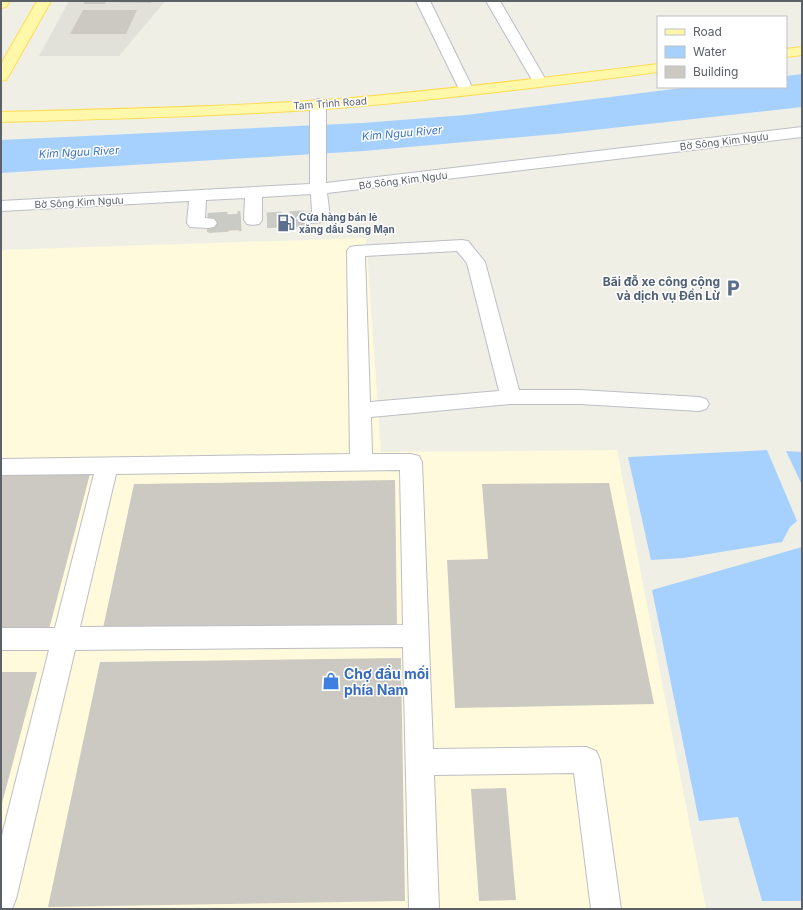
<svg xmlns="http://www.w3.org/2000/svg" width="803" height="910" font-family="Inter,sans-serif">
<rect width="100%" height="100%" fill="#f0efe5"/>
<path fill="#fffadb" d="M 366,238 L 381,452 L 617,450 L 706,909 L 1,909 L 1,250 Z"/>
<path fill="#e1e0d9" d="M 69,1 L 165,1 L 119,56 L 39,56 Z"/>
<path fill="#a6d1ff" d="M 802,74 L 802,107 L 567,133 L 364,151 L 1,173 L 1,140 L 362,123 L 465,115 L 690,87 L 786,87 L 786,76 Z
M 767,450 L 797,521 L 790,527 L 782,542 L 684,558 L 651,560 L 628,457 Z
M 786,451 L 802,452 L 802,485 Z
M 802,547 L 802,901 L 762,901 L 738,817 L 699,821 L 652,590 Z"/>
<path fill="#ccc9c2" d="M 84,1 L 152,1 L 151,3 L 106,2 L 105,4 L 84,4 Z
M 83,10 L 137,10 L 126,34 L 70,34 Z
M 305,216 L 305,227 L 267,228 L 267,217 Z
M 241,217 L 240,230 L 207,232 L 208,219 Z
M 1,474 L 90,474 L 48,633 L 1,633 Z
M 395,480 L 397,629 L 102,633 L 134,484 Z
M 609,483 L 654,704 L 455,708 L 447,560 L 488,559 L 482,484 Z
M 401,658 L 405,901 L 48,907 L 100,662 Z
M 1,672 L 37,672 L 1,807 Z
M 506,788 L 516,900 L 479,901 L 471,789 Z"/>
<g fill="none" stroke-linecap="round" stroke-linejoin="round">
<path stroke="#cbcbc6" stroke-width="15" stroke-dasharray="15 8" stroke-linecap="butt" d="M 267,220 L 305,218
M 224,222 L 241,221"/>
<path stroke="#cbcbc6" stroke-width="20" stroke-dasharray="20 10" stroke-linecap="butt" d="M 208,223 L 241,221"/>
<g stroke="#bcbec5" stroke-width="2">
<path id="minor" d="M 416,1 L 430,1 L 474,91 L 472,94 L 467,95 L 462,94 L 460,91 Z
M 486,1 L 500,1 L 547,82 L 545,85 L 540,86 L 535,85 Z
M 318,99 L 323,101 L 326,104 L 326,183 L 802,127 L 802,137 L 327,193 L 330,217 L 327,221 C 318,223 308,224 299,222 L 296,218 L 299,214 L 312,212 L 311,194 L 262,197 L 262,220 L 259,224 L 253,225 L 247,224 L 244,220 L 245,198 L 206,200 L 205,218 L 214,219 L 217,223 L 214,227 L 208,228 L 190,227 L 187,223 L 189,201 L 1,211 L 1,201 L 310,184 L 310,104 L 313,101 Z
M 462,240 L 468,241 L 485,262 L 519,390 L 580,390 L 699,397 L 706,399 L 709,404 L 706,409 L 699,411 L 580,404 L 511,404 L 371,417 L 372,454 L 411,454 L 419,456 L 422,462 L 433,749 L 586,747 L 596,751 L 600,760 L 621,909 L 591,909 L 574,773 L 434,775 L 439,909 L 409,909 L 403,647 L 75,650 L 16,899 L 12,909 L 1,909 L 1,839 L 49,650 L 1,650 L 1,628 L 55,628 L 94,474 L 1,475 L 1,459 L 350,454 L 347,251 L 350,247 L 356,246 ZM 457,251 L 467,263 L 499,391 L 370,402 L 365,256 ZM 400,470 L 403,625 L 80,627 L 116,474 Z"/>
</g>
<g stroke="#ffdc4f" stroke-width="2">
<path id="major" d="M 1,1 L 10,1 L 6,7 L 1,8 Z
M 37,1 L 51,1 L 8,77 L 6,80 L 1,81 L 1,64 Z
M 802,47 L 802,55 L 786,57 L 786,49 Z
M 658,64 L 658,72 C 552,86 445,99 339,108 C 226,116 114,119 1,122 L 1,112 C 114,109 226,107 339,99 C 445,90 552,77 658,64 Z"/>
</g>
<use href="#minor" fill="#fff" fill-rule="evenodd"/>
<use href="#major" fill="#fff8ab" fill-rule="evenodd"/>
</g>
<defs>
<g id="fuel-bare" transform="scale(1.38)"><path d="M-5.5-6h7V0h2V4h1.3V-2.5L3-4.5l.8-.8L6-3V5H2.5V1h-1V6h-7ZM-4.2-4.7v3.2H.2V-4.7Z" fill="#5c6f8a" stroke="#fff" stroke-width="2.5" paint-order="stroke"/></g>
<g id="parking-bare" transform="scale(1.38)"><path d="M-3.5-5.5H1a3.5 3.5 0 0 1 0 7H-1V5.5H-3.5ZM-1-3.4V-.6H.8a1.4 1.4 0 0 0 0-2.8Z" fill="#5c6f8a" stroke="#fff" stroke-width="2.5" paint-order="stroke"/></g>
<g id="shop-bare" transform="scale(1.38)"><path d="M-5-2.5h2.3a2.7 3.5 0 0 1 5.4 0H5L5.5 6h-11ZM-1.5-2.5h3a1.5 2.3 0 0 0-3 0Z" fill="#3f7fe0" stroke="#fff" stroke-width="2.5" paint-order="stroke"/></g>
</defs>
<g fill-rule="evenodd">
<use href="#fuel-bare" x="286" y="223"/>
<use href="#parking-bare" x="733" y="288"/>
<use href="#shop-bare" x="331" y="681"/>
</g>
<g text-anchor="middle" dominant-baseline="central" stroke-width="3" stroke-linejoin="round" paint-order="stroke">
<g font-size="10" fill="#5c6067" stroke="#fff">
<text transform="translate(330 103) rotate(-4)">Tam Trinh Road</text>
<text transform="translate(724 141) rotate(-7)">Bờ Sông Kim Ngưu</text>
<text transform="translate(403 180) rotate(-7)">Bờ Sông Kim Ngưu</text>
<text transform="translate(79 202) rotate(-3)">Bờ Sông Kim Ngưu</text>
</g>
<g font-size="10" font-weight="bold" fill="#4e5e75" stroke="#fff" text-anchor="start">
<text x="299" y="217">Cửa hàng bán lẻ<tspan x="299" dy="12">xăng dầu Sang Mạn</tspan></text>
</g>
<g font-size="11" font-style="italic" fill="#3a73c6" stroke="#fff">
<text transform="translate(402 133) rotate(-5)">Kim Nguu River</text>
<text transform="translate(79 152) rotate(-3)">Kim Nguu River</text>
</g>
<g font-size="12" font-weight="bold" fill="#4e5e75" stroke="#fff" text-anchor="end">
<text x="720" y="281">Bãi đỗ xe công cộng<tspan x="720" dy="14">và dịch vụ Đền Lừ</tspan></text>
</g>
<g font-size="14" font-weight="bold" fill="#366cbe" stroke="#fff" text-anchor="start">
<text x="344" y="673">Chợ đầu mối<tspan x="344" dy="16">phía Nam</tspan></text>
</g>
</g>
<rect width="803" height="910" fill="none" stroke="#5c6067" stroke-width="4"/>
<rect x="657" y="16" width="130" height="72" fill="#ffffff" stroke="#bebfc2"/>
<rect x="665" y="29" width="20" height="6" fill="#fff8ab" stroke="#bebfc2"/>
<text x="693" y="36" font-size="12" fill="#5c6067">Road</text>
<rect x="665" y="46" width="20" height="12" fill="#a6d1ff" stroke="#bebfc2"/>
<text x="693" y="56" font-size="12" fill="#5c6067">Water</text>
<rect x="665" y="66" width="20" height="12" fill="#ccc9c2" stroke="#bebfc2"/>
<text x="693" y="76" font-size="12" fill="#5c6067">Building</text>
</svg>
